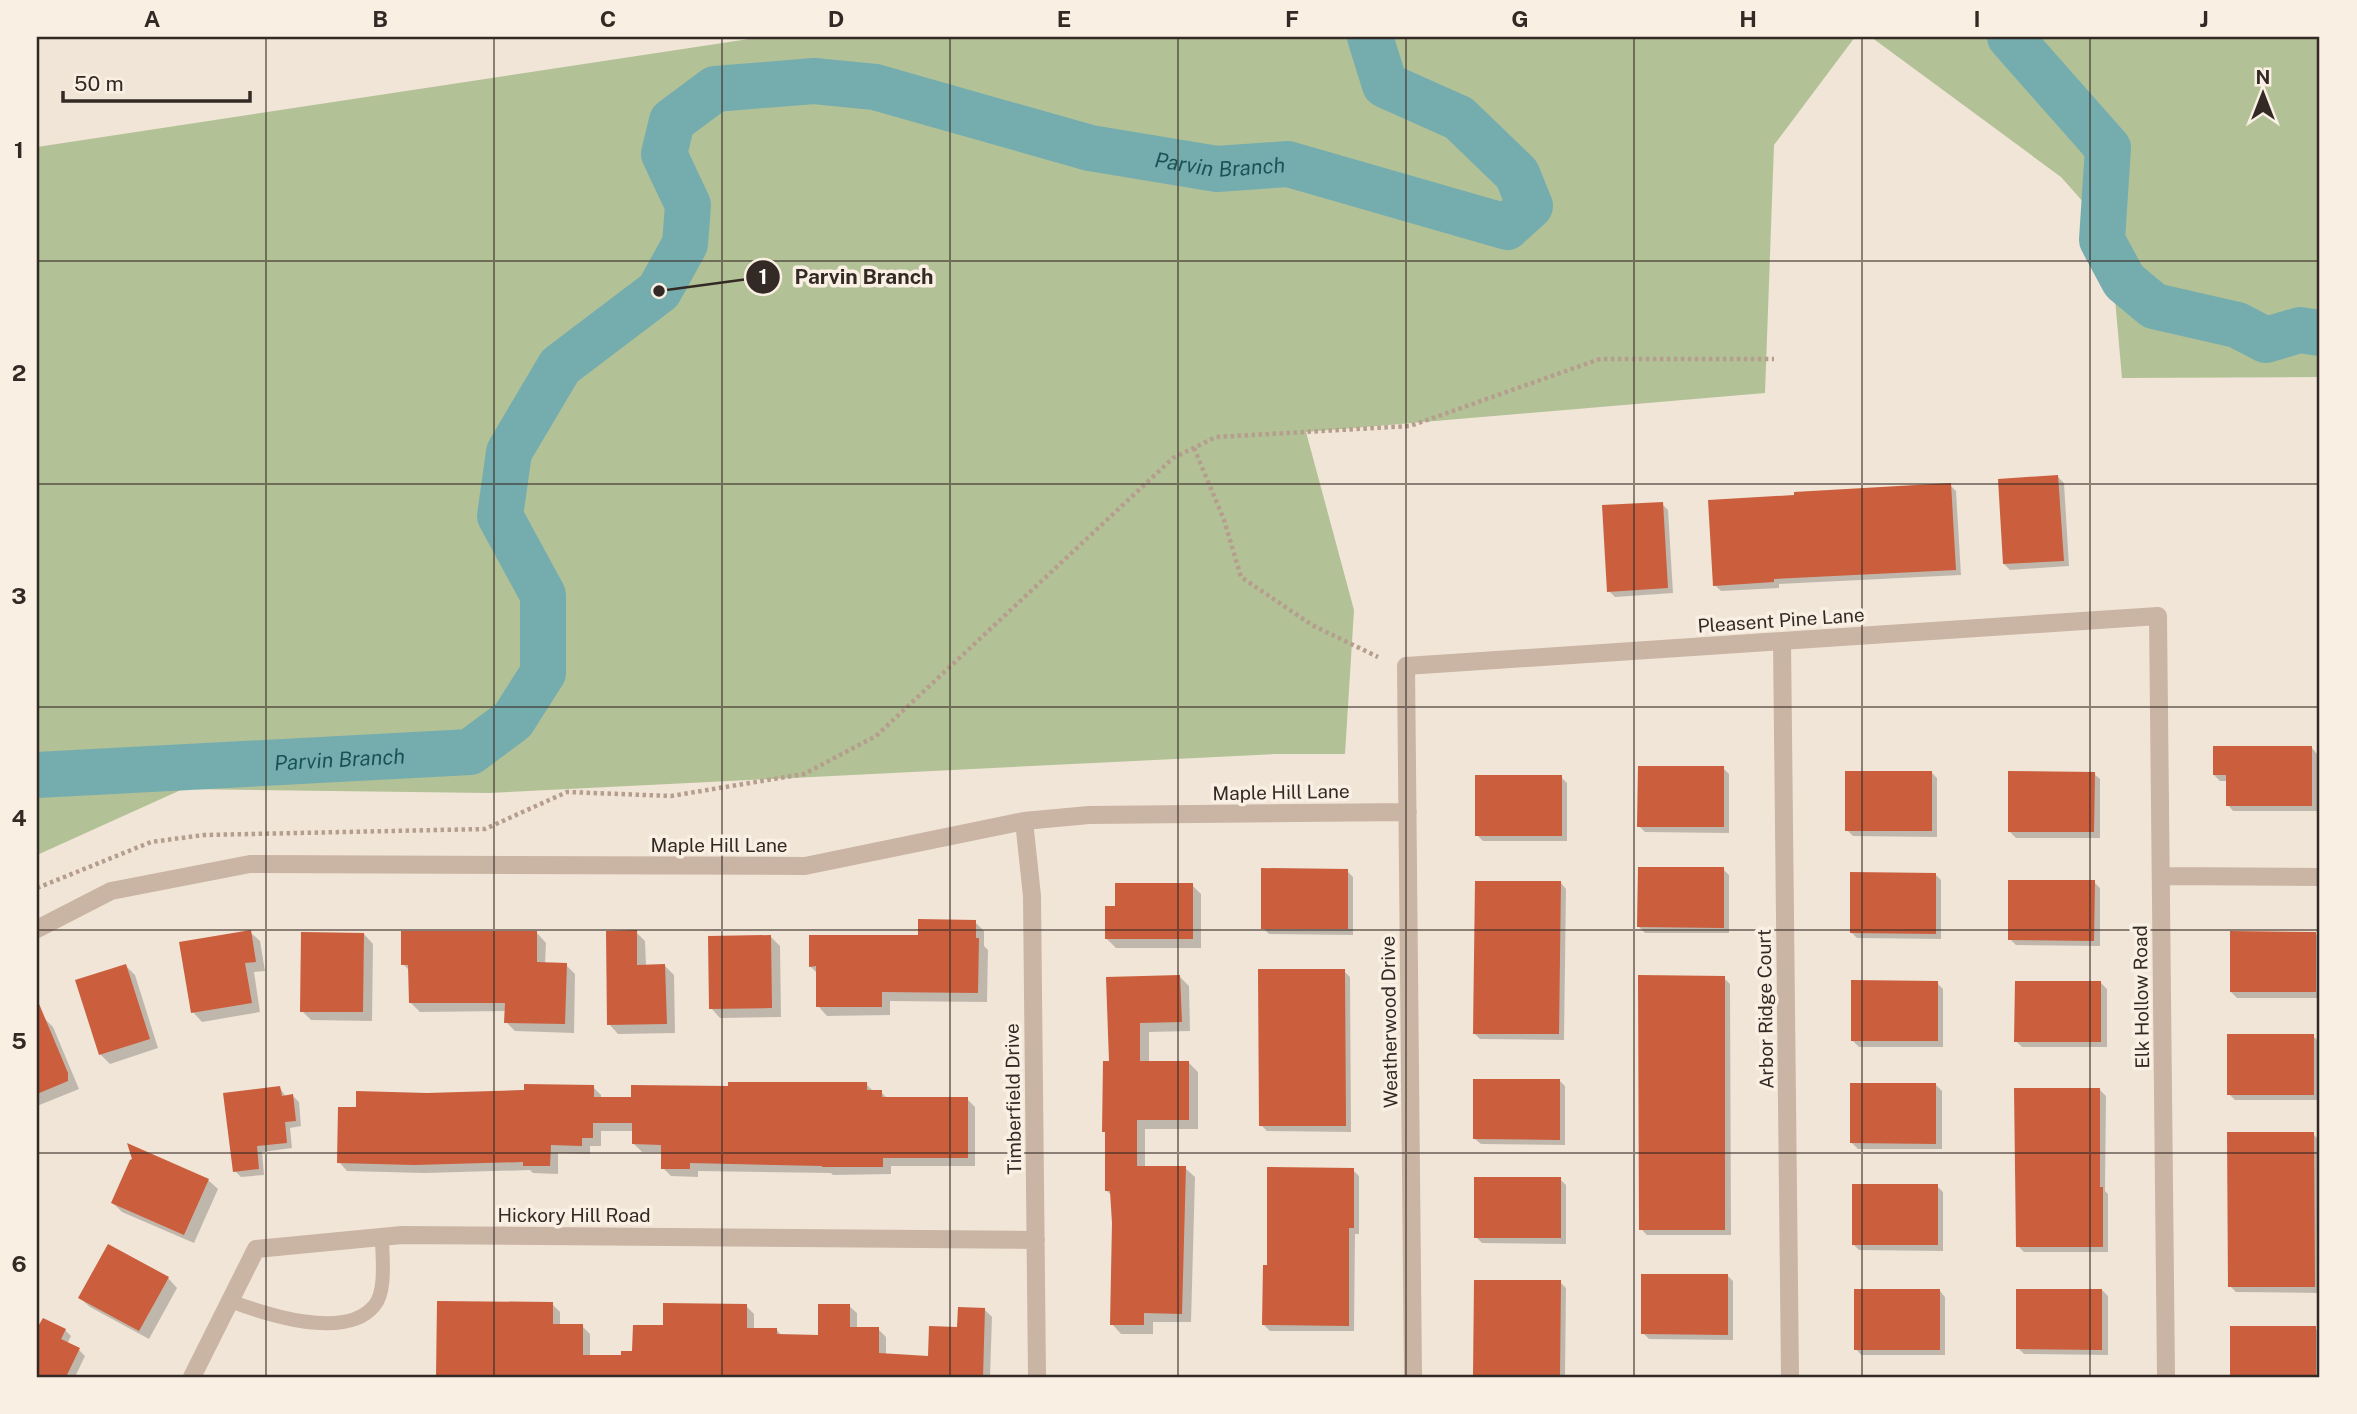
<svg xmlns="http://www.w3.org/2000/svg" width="2357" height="1414" font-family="'Public Sans',sans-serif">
<rect width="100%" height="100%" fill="#f1e5d7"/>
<path fill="#b3c197" d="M 762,37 L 1855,37 L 1774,145 L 1765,393 L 1306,432 L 1354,610 L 1345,754 L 1275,754 L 489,793 L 183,789 L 37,855 L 37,147 Z
M 1871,37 L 2320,37 L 2320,377 L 2122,378 L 2109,231 L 2061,177 Z"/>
<path fill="#0003" d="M 2058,477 L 2064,483 L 2069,566 L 2010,570 L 2004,564 Z
M 1950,485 L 1956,491 L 1961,575 L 1779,584 L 1779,588 L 1721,591 L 1715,585 Z
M 1662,504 L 1668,510 L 1673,593 L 1615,597 L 1609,591 Z
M 2312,748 L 2317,754 L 2317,811 L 2233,811 L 2228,805 L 2228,781 L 2220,781 L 2214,775 Z
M 1723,768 L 1729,774 L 1729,833 L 1645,832 L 1639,826 Z
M 1931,772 L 1937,778 L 1937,837 L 1853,836 L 1847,830 Z
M 2094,774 L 2100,779 L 2100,838 L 2016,838 L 2010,832 Z
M 1561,777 L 1567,783 L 1567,841 L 1483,841 L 1477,835 Z
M 1723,869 L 1729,875 L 1729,933 L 1645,933 L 1639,927 Z
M 1347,871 L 1353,877 L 1353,935 L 1269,934 L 1263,928 Z
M 1935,874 L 1941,880 L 1941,939 L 1857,938 L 1851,932 Z
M 2094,882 L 2100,888 L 2100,946 L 2016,945 L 2010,939 Z
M 1561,883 L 1566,889 L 1564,1040 L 1480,1039 L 1474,1033 Z
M 1192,885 L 1201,894 L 1201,948 L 1116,948 L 1107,939 L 1117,907 Z
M 975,922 L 984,931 L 984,946 L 988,950 L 987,1002 L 890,1001 L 890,1015 L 827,1016 L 818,1006 L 817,973 L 810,966 Z
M 250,932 L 260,941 L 265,971 L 254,972 L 260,1012 L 202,1022 L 193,1012 Z
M 636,932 L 645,941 L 646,966 L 665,966 L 674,975 L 675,1033 L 618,1034 L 609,1024 Z
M 537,933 L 546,943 L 545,964 L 566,965 L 575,974 L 574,1033 L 515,1031 L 506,1022 L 506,1011 L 420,1012 L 410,1002 L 410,971 L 403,964 Z
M 364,934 L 373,944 L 372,1021 L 311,1020 L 302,1011 Z
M 2316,934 L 2320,938 L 2320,998 L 2237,998 L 2231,992 Z
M 771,937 L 780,946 L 781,1017 L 720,1018 L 711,1008 Z
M 126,966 L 135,975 L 158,1048 L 110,1064 L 101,1055 L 77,982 Z
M 1344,971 L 1350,977 L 1351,1132 L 1267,1131 L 1261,1125 Z
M 1179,976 L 1189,986 L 1190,1031 L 1149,1032 L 1149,1063 L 1189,1063 L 1198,1072 L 1198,1129 L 1145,1129 L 1145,1168 L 1185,1168 L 1195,1177 L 1191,1322 L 1153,1322 L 1153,1334 L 1121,1334 L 1112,1324 L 1112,1196 L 1106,1190 L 1111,1063 L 1108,978 Z
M 1724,978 L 1730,984 L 1731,1235 L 1647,1235 L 1641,1229 Z
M 1937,983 L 1943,989 L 1943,1047 L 1859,1047 L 1853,1041 Z
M 2101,983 L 2107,989 L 2107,1047 L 2022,1047 L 2016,1041 Z
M 44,1018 L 53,1027 L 79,1089 L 37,1106 L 37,1021 Z
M 2313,1036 L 2319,1042 L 2319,1100 L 2235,1100 L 2229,1094 Z
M 1559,1080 L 1565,1086 L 1565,1145 L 1481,1144 L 1475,1139 Z
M 866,1084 L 874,1092 L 881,1092 L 888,1099 L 967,1099 L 975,1107 L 975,1166 L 891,1166 L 891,1174 L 833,1175 L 831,1173 L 698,1171 L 698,1177 L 671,1176 L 663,1168 L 663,1152 L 642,1152 L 634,1144 L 634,1131 L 601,1131 L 601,1146 L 590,1146 L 590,1154 L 558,1153 L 558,1174 L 533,1173 L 530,1170 L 425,1173 L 347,1171 L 339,1162 L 357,1109 L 427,1095 L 593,1087 L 601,1095 L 601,1099 L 633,1099 L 729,1087 Z
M 1936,1085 L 1942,1091 L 1942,1149 L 1858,1149 L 1852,1143 Z
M 280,1088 L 286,1097 L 293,1096 L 299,1102 L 301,1126 L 290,1128 L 292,1148 L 262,1152 L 264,1175 L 241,1177 L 235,1171 Z
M 2100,1090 L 2106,1096 L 2105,1191 L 2108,1194 L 2108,1252 L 2024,1252 L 2018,1246 Z
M 2313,1134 L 2319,1140 L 2320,1293 L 2236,1292 L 2230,1286 Z
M 134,1160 L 208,1180 L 218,1189 L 194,1243 L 122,1212 L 113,1203 Z
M 1353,1170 L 1359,1176 L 1359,1234 L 1355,1234 L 1354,1331 L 1270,1331 L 1264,1325 L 1269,1267 Z
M 1560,1179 L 1566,1185 L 1566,1244 L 1482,1243 L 1476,1237 Z
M 1937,1186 L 1943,1192 L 1943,1251 L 1859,1250 L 1853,1244 Z
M 1727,1275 L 1733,1281 L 1733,1340 L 1649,1339 L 1643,1333 Z
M 168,1278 L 177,1288 L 149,1339 L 90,1307 L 80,1298 Z
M 1476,1282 L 1560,1282 L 1566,1288 L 1565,1377 L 1475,1377 Z
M 2102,1290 L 2108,1296 L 2108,1355 L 2024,1354 L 2018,1348 Z
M 1940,1291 L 1945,1297 L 1945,1355 L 1861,1355 L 1856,1349 Z
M 439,1303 L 552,1304 L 560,1312 L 560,1326 L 582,1326 L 590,1334 L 590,1356 L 623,1356 L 634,1353 L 665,1327 L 746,1306 L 754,1314 L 754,1330 L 777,1330 L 782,1336 L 820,1337 L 849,1306 L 857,1313 L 857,1329 L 878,1329 L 886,1337 L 886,1355 L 930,1358 L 959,1329 L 984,1309 L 992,1317 L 990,1377 L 438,1377 Z
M 37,1328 L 65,1330 L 71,1336 L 67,1344 L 79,1350 L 85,1356 L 75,1377 L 37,1377 Z
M 2231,1328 L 2315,1328 L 2320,1333 L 2320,1377 L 2232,1377 Z"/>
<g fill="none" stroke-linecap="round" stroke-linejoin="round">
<g stroke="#75adaf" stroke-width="46">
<path d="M 2010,37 L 2108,148 L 2102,240 L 2124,281 L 2154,306 L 2237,325 L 2266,340 L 2300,330 L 2320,333"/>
<path id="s1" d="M 37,775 L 470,752 L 513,720 L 543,673 L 543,595 L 500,516 L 509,452 L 560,366 L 659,291 L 685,244 L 688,205 L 664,154 L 672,121 L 715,89 L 814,81 L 875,87 L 1090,148 L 1217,169 L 1288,164 L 1507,227 L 1530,206 L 1517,174 L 1459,118 L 1385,85 L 1370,37"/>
</g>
</g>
<path fill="#ca5e3d" d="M 2058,475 L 2064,561 L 2003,564 L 1998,479 Z
M 1951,483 L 1956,570 L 1774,579 L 1774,582 L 1713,586 L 1708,500 L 1794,495 L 1794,492 Z
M 1663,502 L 1668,588 L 1607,592 L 1602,505 Z
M 2213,746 L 2312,746 L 2312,806 L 2226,806 L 2226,775 L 2213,775 Z
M 1638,766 L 1724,766 L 1724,827 L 1637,827 Z
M 1845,771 L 1932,771 L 1932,831 L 1845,831 Z
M 2008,771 L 2095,772 L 2094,832 L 2008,832 Z
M 1475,775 L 1562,775 L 1562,836 L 1475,836 Z
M 1638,867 L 1724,867 L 1724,928 L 1637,927 Z
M 1261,868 L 1348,869 L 1348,929 L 1261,929 Z
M 1850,872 L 1936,873 L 1936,934 L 1850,933 Z
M 2008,880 L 2095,880 L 2094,941 L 2008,940 Z
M 1475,881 L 1561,881 L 1559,1034 L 1473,1034 Z
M 1115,883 L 1193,883 L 1193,939 L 1105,939 L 1105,906 L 1115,906 Z
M 918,919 L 976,920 L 976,938 L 979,938 L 978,993 L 882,992 L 882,1007 L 816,1007 L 816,966 L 809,967 L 809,935 L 918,935 Z
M 251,930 L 256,962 L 245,963 L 252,1003 L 191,1013 L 179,942 Z
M 637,930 L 637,965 L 665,964 L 667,1024 L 607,1025 L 606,931 Z
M 401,931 L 537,931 L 537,962 L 567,963 L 565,1024 L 504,1023 L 505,1003 L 409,1003 L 408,965 L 401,965 Z
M 2230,931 L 2316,932 L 2316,992 L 2230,992 Z
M 301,932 L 364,933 L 363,1012 L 300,1012 Z
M 771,935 L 772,1008 L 709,1009 L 708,936 Z
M 126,964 L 150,1039 L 99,1055 L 75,980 Z
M 1258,969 L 1345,969 L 1346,1126 L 1259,1126 Z
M 1180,975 L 1182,1022 L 1140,1023 L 1140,1061 L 1189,1061 L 1189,1120 L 1137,1120 L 1137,1166 L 1186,1166 L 1182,1314 L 1144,1313 L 1144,1325 L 1110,1325 L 1112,1223 L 1110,1191 L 1105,1191 L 1105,1132 L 1102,1132 L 1103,1061 L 1109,1061 L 1106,977 Z
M 1638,975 L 1725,976 L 1725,1230 L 1639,1230 Z
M 1851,980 L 1938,981 L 1938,1041 L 1851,1041 Z
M 2015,981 L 2101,981 L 2101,1042 L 2014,1042 Z
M 37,999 L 68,1073 L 68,1081 L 37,1094 Z
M 2227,1034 L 2314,1034 L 2314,1095 L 2227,1095 Z
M 1473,1079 L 1560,1079 L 1560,1140 L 1473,1139 Z
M 728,1082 L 867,1082 L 867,1090 L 882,1090 L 882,1097 L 968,1097 L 968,1158 L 883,1158 L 883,1167 L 822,1167 L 822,1166 L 690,1163 L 690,1169 L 661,1169 L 661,1145 L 632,1144 L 632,1123 L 593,1123 L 593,1138 L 582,1138 L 582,1146 L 551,1145 L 550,1166 L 523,1166 L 523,1162 L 415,1165 L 337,1163 L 338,1107 L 356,1107 L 356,1091 L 427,1093 L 524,1090 L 524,1084 L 594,1085 L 594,1097 L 631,1097 L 631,1085 L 728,1086 Z
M 1850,1083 L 1936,1083 L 1936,1144 L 1850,1143 Z
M 280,1086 L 282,1096 L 293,1094 L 296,1121 L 285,1122 L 287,1143 L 257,1146 L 259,1169 L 233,1172 L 223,1093 Z
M 2014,1088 L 2100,1088 L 2100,1187 L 2103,1187 L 2103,1247 L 2016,1247 Z
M 2227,1132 L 2314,1132 L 2315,1287 L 2228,1287 Z
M 127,1143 L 209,1179 L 184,1235 L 111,1203 L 130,1160 L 132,1159 Z
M 1267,1167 L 1354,1168 L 1354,1228 L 1349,1228 L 1349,1326 L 1262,1325 L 1263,1265 L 1267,1265 Z
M 1474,1177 L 1561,1177 L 1561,1238 L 1474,1238 Z
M 1852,1184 L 1938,1184 L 1938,1245 L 1852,1245 Z
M 108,1244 L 169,1277 L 139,1331 L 78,1298 Z
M 1641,1274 L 1728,1274 L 1728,1335 L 1641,1334 Z
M 1474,1280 L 1561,1280 L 1560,1377 L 1473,1377 Z
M 1854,1289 L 1940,1289 L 1940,1350 L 1854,1350 Z
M 2016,1289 L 2102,1289 L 2102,1350 L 2016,1349 Z
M 437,1301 L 553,1302 L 553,1324 L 583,1324 L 583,1355 L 621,1355 L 621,1351 L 632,1351 L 633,1325 L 663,1325 L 663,1303 L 747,1304 L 747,1328 L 777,1328 L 777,1334 L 818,1335 L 818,1304 L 850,1304 L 850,1327 L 879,1327 L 879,1353 L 928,1356 L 929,1326 L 957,1327 L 958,1307 L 985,1308 L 983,1377 L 436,1377 Z
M 43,1318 L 66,1329 L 61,1339 L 80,1348 L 66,1377 L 37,1377 L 37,1328 Z
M 2230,1326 L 2316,1326 L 2316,1377 L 2230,1377 Z"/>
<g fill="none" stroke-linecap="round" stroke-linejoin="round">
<path stroke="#b59e8d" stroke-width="4.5" stroke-dasharray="3.5 3.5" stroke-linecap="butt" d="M 1194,448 L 1224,520 L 1241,577 L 1312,625 L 1378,657
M 37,888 L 151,842 L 204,835 L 485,829 L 567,792 L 671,796 L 804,774 L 876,736 L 1173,458 L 1216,437 L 1410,426 L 1600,359 L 1774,359"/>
<path stroke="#cab4a3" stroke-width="14" d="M 230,1301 C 265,1314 345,1341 374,1306 C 387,1292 382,1255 382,1237"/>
<path stroke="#cab4a3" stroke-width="18" d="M 1782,641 L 1790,1377
M 1024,821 L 1032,896 L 1037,1377
M 2161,876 L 2320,877
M 37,929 L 111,891 L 250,864 L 805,866 L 1024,821 L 1089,815 L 1408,812
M 192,1377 L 256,1249 L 402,1235 L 1036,1240
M 1413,1377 L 1406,666 L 2158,616 L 2166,1377"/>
</g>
<path fill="none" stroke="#342a25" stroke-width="2" stroke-opacity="0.55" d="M 266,37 L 266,1377M 494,37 L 494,1377M 722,37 L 722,1377M 950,37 L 950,1377M 1178,37 L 1178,1377M 1406,37 L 1406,1377M 1634,37 L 1634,1377M 1862,37 L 1862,1377M 2090,37 L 2090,1377M 37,261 L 2320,261M 37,484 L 2320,484M 37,707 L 2320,707M 37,930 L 2320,930M 37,1153 L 2320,1153"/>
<g text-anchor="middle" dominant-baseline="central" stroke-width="7" stroke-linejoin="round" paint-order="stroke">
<g font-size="19" fill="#342a25" stroke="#f9efe3">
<text transform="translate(1781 620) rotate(-4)">Pleasent Pine Lane</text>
<text transform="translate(1281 792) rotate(-1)">Maple Hill Lane</text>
<text x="719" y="845">Maple Hill Lane</text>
<text transform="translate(2141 997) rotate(-91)">Elk Hollow Road</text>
<text transform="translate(1765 1009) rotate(-91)">Arbor Ridge Court</text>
<text transform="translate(1389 1022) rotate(-91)">Weatherwood Drive</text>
<text transform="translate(1013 1099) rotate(-91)">Timberfield Drive</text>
<text x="574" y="1215">Hickory Hill Road</text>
</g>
<g font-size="21" font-style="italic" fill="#1a5356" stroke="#f9efe3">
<text stroke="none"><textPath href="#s1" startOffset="1752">Parvin Branch</textPath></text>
<text stroke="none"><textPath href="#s1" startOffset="303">Parvin Branch</textPath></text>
</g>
</g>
<path fill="none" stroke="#342a25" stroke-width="2.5" d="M659 291L763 277"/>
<g fill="#342a25" stroke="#f9efe3" stroke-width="2.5">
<circle cx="659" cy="291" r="7"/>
<circle cx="763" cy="277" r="18"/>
</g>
<g font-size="21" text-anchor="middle" font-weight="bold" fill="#fff">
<text x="763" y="284">1</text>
</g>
<g font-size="21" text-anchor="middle" font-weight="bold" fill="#342a25" stroke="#f9efe3" stroke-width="7" stroke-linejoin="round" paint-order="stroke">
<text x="864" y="284">Parvin Branch</text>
</g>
<rect width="2357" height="1414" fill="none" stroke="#f9efe3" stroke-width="77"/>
<g transform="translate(2263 94)" stroke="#f9efe3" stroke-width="5" paint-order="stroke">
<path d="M0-5L12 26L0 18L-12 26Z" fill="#342a25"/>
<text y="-10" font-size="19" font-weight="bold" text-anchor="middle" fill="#342a25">N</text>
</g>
<path d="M63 91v10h187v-10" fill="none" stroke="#342a25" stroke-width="3.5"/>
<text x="74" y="91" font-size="21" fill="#342a25" stroke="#f9efe3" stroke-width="5" paint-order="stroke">50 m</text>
<rect x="38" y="38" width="2280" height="1338" fill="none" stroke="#342a25" stroke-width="2.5"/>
<g font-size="23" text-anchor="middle" font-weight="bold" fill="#342a25">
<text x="152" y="27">A</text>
<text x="380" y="27">B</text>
<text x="608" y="27">C</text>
<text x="836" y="27">D</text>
<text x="1064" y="27">E</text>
<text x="1292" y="27">F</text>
<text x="1520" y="27">G</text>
<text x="1748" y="27">H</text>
<text x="1977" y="27">I</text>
<text x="2204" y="27">J</text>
<text x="19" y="158">1</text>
<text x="19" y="381">2</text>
<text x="19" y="604">3</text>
<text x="19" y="826">4</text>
<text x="19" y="1049">5</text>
<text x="19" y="1272">6</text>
</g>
</svg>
